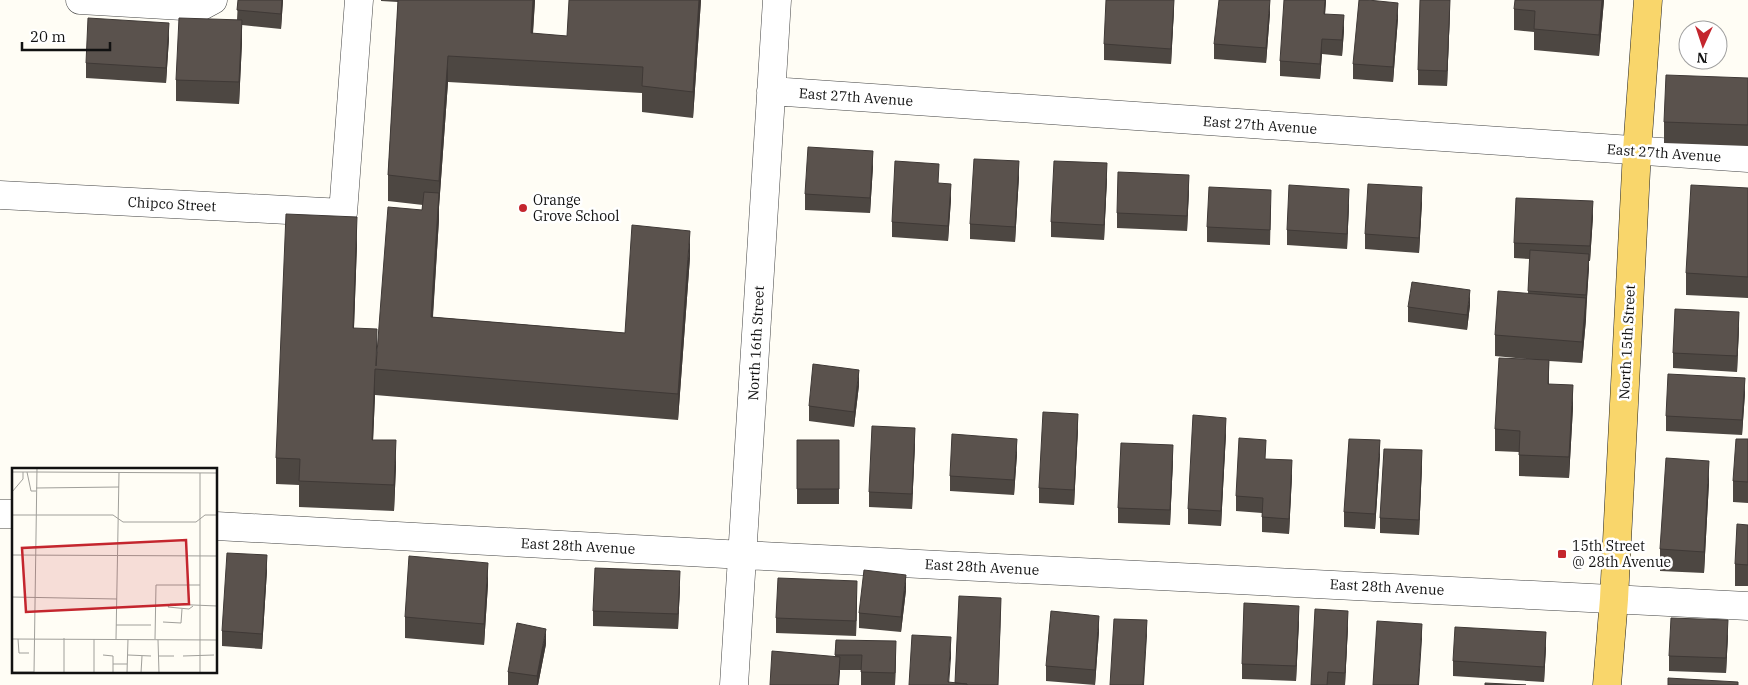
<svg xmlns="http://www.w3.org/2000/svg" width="1748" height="685" font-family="'IBM Plex Serif',serif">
<rect width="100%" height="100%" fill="#fffdf5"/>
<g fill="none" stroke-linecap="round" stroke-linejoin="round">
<g stroke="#444" stroke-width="29">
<path id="minor" d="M 80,0 L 200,7 L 213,0
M 771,91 L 1748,158
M 0,195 L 343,213 L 359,0
M 0,514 L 14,514
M 216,526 L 743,555 L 1748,606
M 734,685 L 777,0"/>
</g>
<g stroke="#222" stroke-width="29">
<path id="major" d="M 1607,685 L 1614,599 L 1637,151 L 1648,0"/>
</g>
<use href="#minor" stroke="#fff" stroke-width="28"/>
<use href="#major" stroke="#f9d66b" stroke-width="28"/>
</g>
<path fill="#4d4742" d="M 238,0 L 283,0 L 281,29 L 242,25 L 242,42 L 239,104 L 176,101 L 176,80 L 237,20 Z
M 381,0 L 535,0 L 533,34 L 567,36 L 701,0 L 693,118 L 642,112 L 642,93 L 448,82 L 439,207 L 439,219 L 433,317 L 625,333 L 690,257 L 678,420 L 375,395 L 373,440 L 396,466 L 394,511 L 299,507 L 299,485 L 276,484 L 276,458 L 357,243 L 354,328 L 376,359 L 422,210 L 423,205 L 388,201 L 388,175 L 398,2 L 381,1 Z
M 1326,0 L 1325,14 L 1344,30 L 1342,56 L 1322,54 L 1320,79 L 1280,76 L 1280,61 Z
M 1604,0 L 1599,56 L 1534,50 L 1534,32 L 1514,30 L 1514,9 Z
M 1174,9 L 1171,64 L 1104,60 L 1104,44 Z
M 1450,11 L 1447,86 L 1418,85 L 1418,70 Z
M 1270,13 L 1266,63 L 1214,59 L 1214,44 Z
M 1398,18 L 1393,82 L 1353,79 L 1353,64 Z
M 169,38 L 166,83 L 86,78 L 86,63 Z
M 1748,78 L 1748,146 L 1664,143 L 1664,122 Z
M 873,166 L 870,213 L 805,210 L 805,194 Z
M 1019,176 L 1015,242 L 970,239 L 970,224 Z
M 1107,178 L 1104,240 L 1051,237 L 1051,222 Z
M 939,183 L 951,199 L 948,241 L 892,237 L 892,222 Z
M 1748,188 L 1748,298 L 1686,295 L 1686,273 Z
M 1189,190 L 1187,231 L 1117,228 L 1117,213 Z
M 1422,202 L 1419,253 L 1365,249 L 1365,234 Z
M 1349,204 L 1347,249 L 1287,245 L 1287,230 Z
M 1271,205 L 1270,245 L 1207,242 L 1207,227 Z
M 1593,216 L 1590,261 L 1589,261 L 1586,319 L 1582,363 L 1549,361 L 1549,384 L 1573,407 L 1569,478 L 1519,476 L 1519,452 L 1495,451 L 1495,429 L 1537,360 L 1495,356 L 1495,335 L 1528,293 L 1530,259 L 1514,258 L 1514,243 Z
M 1470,305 L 1467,330 L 1408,322 L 1408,307 Z
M 1739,327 L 1737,372 L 1673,368 L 1673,353 Z
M 859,385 L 854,427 L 809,421 L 809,406 Z
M 1745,393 L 1742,435 L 1666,431 L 1666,416 Z
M 1078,429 L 1074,505 L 1039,503 L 1039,488 Z
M 1226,433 L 1221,526 L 1188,524 L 1188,509 Z
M 1748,439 L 1748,503 L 1733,502 L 1733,481 Z
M 797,440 L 839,440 L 839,504 L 797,504 Z
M 915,443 L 912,509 L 869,507 L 869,492 Z
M 1017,454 L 1014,495 L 950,491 L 950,476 Z
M 1380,455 L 1375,529 L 1344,527 L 1344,512 Z
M 1266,459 L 1292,475 L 1289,534 L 1262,532 L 1262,513 L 1236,511 L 1236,496 Z
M 1173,460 L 1170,525 L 1118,523 L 1118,508 Z
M 1422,465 L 1419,535 L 1380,533 L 1380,518 Z
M 1709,482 L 1704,573 L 1660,571 L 1660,549 Z
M 1748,525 L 1748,586 L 1735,586 L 1735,564 Z
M 267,570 L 262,649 L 222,646 L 222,631 Z
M 488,584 L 484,645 L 405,638 L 405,617 Z
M 680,586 L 678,629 L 593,626 L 593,611 Z
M 906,590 L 901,632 L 859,628 L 859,613 Z
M 857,596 L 856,636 L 776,633 L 776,618 Z
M 1299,621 L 1296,681 L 1242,679 L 1242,664 Z
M 1348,626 L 1345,685 L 1311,685 Z
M 1099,631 L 1095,685 L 1046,681 L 1046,666 Z
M 1728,635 L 1726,673 L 1669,671 L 1669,656 Z
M 836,640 L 896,656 L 895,685 L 861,685 L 861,670 L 840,670 L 835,656 Z
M 546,644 L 538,685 L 508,685 L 508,672 Z
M 1546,647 L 1544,682 L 1453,676 L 1453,661 Z"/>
<path fill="#3f3936" d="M 282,0 L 283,0 L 281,29 L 281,14 Z
M 533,0 L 535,0 L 531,60 L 531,33 Z
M 699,0 L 701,0 L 693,118 L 693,92 Z
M 1174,0 L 1174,9 L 1171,64 L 1171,49 Z
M 1270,0 L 1270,13 L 1266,63 L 1266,48 Z
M 1325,0 L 1326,0 L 1324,29 L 1324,14 Z
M 1450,0 L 1450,11 L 1447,86 L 1447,71 Z
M 1602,0 L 1604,0 L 1599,56 L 1599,35 Z
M 1398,3 L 1398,18 L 1393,82 L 1393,67 Z
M 1344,15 L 1344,30 L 1342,56 L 1342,40 Z
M 242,20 L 242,42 L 239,104 L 239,82 Z
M 169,23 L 169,38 L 166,83 L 166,68 Z
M 1322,39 L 1322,54 L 1320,79 L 1320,64 Z
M 448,56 L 448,82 L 439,207 L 439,181 Z
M 873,151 L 873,166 L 870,213 L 870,198 Z
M 1019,161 L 1019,176 L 1015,242 L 1015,227 Z
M 1107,163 L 1107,178 L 1104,240 L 1104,225 Z
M 1189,175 L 1189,190 L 1187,231 L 1187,216 Z
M 951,184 L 951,199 L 948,241 L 948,226 Z
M 1422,187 L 1422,202 L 1419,253 L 1419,238 Z
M 1349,189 L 1349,204 L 1347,249 L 1347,234 Z
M 439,193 L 439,219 L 431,343 L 431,317 Z
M 1593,201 L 1593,216 L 1590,261 L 1590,246 Z
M 357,217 L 357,243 L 353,354 L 353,328 Z
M 690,231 L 690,257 L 678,420 L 678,394 Z
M 1589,254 L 1589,269 L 1586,310 L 1586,295 Z
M 1470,290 L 1470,305 L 1467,330 L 1467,315 Z
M 1586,298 L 1586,319 L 1582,363 L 1582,342 Z
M 1739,312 L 1739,327 L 1737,372 L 1737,356 Z
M 375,369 L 375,395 L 372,466 L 372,440 Z
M 859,370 L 859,385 L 854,427 L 854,412 Z
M 1745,378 L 1745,393 L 1742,435 L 1742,420 Z
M 1573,385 L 1573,407 L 1569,478 L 1569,457 Z
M 1078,414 L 1078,429 L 1074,505 L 1074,490 Z
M 1226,418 L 1226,433 L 1221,526 L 1221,511 Z
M 915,428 L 915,443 L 912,509 L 912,494 Z
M 1017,439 L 1017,454 L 1014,495 L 1014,480 Z
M 396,440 L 396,466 L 394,511 L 394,485 Z
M 1380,440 L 1380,455 L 1375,529 L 1375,514 Z
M 1173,445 L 1173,460 L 1170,525 L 1170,510 Z
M 1422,450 L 1422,465 L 1419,535 L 1419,520 Z
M 1292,460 L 1292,475 L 1289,534 L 1289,519 Z
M 1709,461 L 1709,482 L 1704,573 L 1704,552 Z
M 267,555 L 267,570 L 262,649 L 262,634 Z
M 488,563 L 488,584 L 484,645 L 484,624 Z
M 680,571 L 680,586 L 678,629 L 678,614 Z
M 906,575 L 906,590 L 901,632 L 901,617 Z
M 857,581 L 857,596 L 856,636 L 856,621 Z
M 1001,598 L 1001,613 L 998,685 Z
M 1299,606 L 1299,621 L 1296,681 L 1296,666 Z
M 1348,611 L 1348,626 L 1345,685 L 1345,673 Z
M 1099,616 L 1099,631 L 1095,685 L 1095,670 Z
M 1147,620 L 1147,635 L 1144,685 L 1143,685 Z
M 1728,620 L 1728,635 L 1726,673 L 1726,658 Z
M 1422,624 L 1422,639 L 1419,685 L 1418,685 Z
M 546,629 L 546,644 L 538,685 L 537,685 L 537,676 Z
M 1546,632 L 1546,647 L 1544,682 L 1544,667 Z
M 951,637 L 951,658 L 949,685 L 948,685 Z
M 896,641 L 896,656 L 895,685 L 895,673 Z
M 840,657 L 840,672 L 839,685 L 838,685 Z"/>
<path fill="#5a524d" stroke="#3f3936" d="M 238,0 L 282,0 L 281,14 L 237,10 Z
M 398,0 L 533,0 L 531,33 L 567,36 L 569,0 L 699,0 L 693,92 L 642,86 L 643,67 L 448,56 L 439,181 L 388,175 Z
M 1106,0 L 1174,0 L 1171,49 L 1104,44 Z
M 1219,0 L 1270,0 L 1266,48 L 1214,44 Z
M 1284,0 L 1325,0 L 1324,14 L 1344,15 L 1342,40 L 1322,39 L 1320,64 L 1280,61 Z
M 1359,0 L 1368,0 L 1398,3 L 1393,67 L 1353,64 Z
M 1420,0 L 1450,0 L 1447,71 L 1418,70 Z
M 1515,0 L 1602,0 L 1599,35 L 1534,29 L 1535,11 L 1514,9 Z
M 88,18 L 169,23 L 166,68 L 86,63 Z
M 179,18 L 242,20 L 239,82 L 176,80 Z
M 1666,75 L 1748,78 L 1748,125 L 1664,122 Z
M 808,147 L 873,151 L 870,198 L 805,194 Z
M 974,159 L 1019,161 L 1015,227 L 970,224 Z
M 895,161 L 939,164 L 938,183 L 951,184 L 948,226 L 892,222 Z
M 1054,161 L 1107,163 L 1104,225 L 1051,222 Z
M 1118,172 L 1189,175 L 1187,216 L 1117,213 Z
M 1368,184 L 1422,187 L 1419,238 L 1365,234 Z
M 1289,185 L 1349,189 L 1347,234 L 1287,230 Z
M 1691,185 L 1748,188 L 1748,277 L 1686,273 Z
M 1209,187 L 1271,190 L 1270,230 L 1207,227 Z
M 424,192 L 439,193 L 431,317 L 625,333 L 632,225 L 690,231 L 678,394 L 375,369 L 372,440 L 396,440 L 394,485 L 299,481 L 300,459 L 276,458 L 286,214 L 357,217 L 353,328 L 377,329 L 376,366 L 388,207 L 422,210 Z
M 1516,198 L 1593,201 L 1590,246 L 1514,243 Z
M 1530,250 L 1589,254 L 1586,295 L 1528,291 Z
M 1412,282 L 1470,290 L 1467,315 L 1408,307 Z
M 1498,291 L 1586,298 L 1582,342 L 1495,335 Z
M 1675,309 L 1739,312 L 1737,356 L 1673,353 Z
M 1499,358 L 1549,360 L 1548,384 L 1573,385 L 1569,457 L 1519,455 L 1520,431 L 1495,429 Z
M 813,364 L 859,370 L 854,412 L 809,406 Z
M 1668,374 L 1745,378 L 1742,420 L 1666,416 Z
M 1043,412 L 1078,414 L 1074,490 L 1039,488 Z
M 1193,415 L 1226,418 L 1221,511 L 1188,509 Z
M 872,426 L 915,428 L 912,494 L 869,492 Z
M 952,434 L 1017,439 L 1014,480 L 950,476 Z
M 1239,438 L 1266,440 L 1265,459 L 1292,460 L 1289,519 L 1262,517 L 1263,498 L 1236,496 Z
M 1349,439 L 1380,440 L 1375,514 L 1344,512 Z
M 1736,439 L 1748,439 L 1748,482 L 1733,481 Z
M 797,440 L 839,440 L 839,489 L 797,489 Z
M 1121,443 L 1173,445 L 1170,510 L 1118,508 Z
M 1384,449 L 1422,450 L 1419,520 L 1380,518 Z
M 1666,458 L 1709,461 L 1704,552 L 1660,549 Z
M 1737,524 L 1748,525 L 1748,565 L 1735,564 Z
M 227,553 L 267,555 L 262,634 L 222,631 Z
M 409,556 L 488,563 L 484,624 L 405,617 Z
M 595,568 L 680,571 L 678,614 L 593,611 Z
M 864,570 L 906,575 L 901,617 L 859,613 Z
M 778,578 L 857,581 L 856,621 L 776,618 Z
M 959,596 L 1001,598 L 998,685 L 967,685 L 967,684 L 955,683 Z
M 1244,603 L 1299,606 L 1296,666 L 1242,664 Z
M 1315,609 L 1348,611 L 1345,673 L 1328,672 L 1327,685 L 1311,685 Z
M 1051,611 L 1099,616 L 1095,670 L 1046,666 Z
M 1671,618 L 1728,620 L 1726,658 L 1669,656 Z
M 1114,619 L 1147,620 L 1143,685 L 1110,685 Z
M 1377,621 L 1422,624 L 1418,685 L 1373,685 Z
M 517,623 L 546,629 L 537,676 L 508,672 Z
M 1455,627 L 1546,632 L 1544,667 L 1453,661 Z
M 912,635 L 951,637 L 948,682 L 967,684 L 967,685 L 909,685 Z
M 836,640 L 896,641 L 895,673 L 861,672 L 862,655 L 835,655 Z
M 772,651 L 840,657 L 838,685 L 770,685 Z
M 1668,678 L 1738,682 L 1738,685 L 1668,685 Z
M 1485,683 L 1526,685 L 1485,685 Z"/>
<g fill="#c4262e" stroke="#fff" stroke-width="2">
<circle cx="523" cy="208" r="5"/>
<rect x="1557" y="549" width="10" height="10" rx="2.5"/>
</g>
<g text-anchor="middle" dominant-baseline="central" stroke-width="5" stroke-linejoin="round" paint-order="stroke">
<g font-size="14" fill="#111" stroke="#fff">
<text transform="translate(856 97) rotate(4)">East 27th Avenue</text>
<text transform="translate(1260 125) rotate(4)">East 27th Avenue</text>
<text transform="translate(1664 153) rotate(4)">East 27th Avenue</text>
<text transform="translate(172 204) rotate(3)">Chipco Street</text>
<text transform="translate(1627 342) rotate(-87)">North 15th Street</text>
<text transform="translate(756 343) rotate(-87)">North 16th Street</text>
<text transform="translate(578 546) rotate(3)">East 28th Avenue</text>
<text transform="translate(982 567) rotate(3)">East 28th Avenue</text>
<text transform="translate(1387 587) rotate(3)">East 28th Avenue</text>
</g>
<g font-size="14" fill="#111" stroke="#fff" text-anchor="start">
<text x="533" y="200">Orange<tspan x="533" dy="16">Grove School</tspan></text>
<text x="1572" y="546">15th Street<tspan x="1572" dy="16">@ 28th Avenue</tspan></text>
</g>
</g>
<g transform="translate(12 468)">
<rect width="205" height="205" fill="#fffdf5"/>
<path fill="none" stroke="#a09f9a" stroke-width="1" d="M 0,4 L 23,4M 15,4 L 19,23 L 24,23M 23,4 L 205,5M 24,20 L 107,19M 0,24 L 11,11 L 11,4M 0,47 L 101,47 L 111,54 L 184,54 L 193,47 L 205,47M 0,87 L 205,88M 0,129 L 105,131M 181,138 L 177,141 L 156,139 L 158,136 L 205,138M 151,154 L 169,155 L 170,141M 104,157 L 139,157M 0,171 L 205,172M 6,171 L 7,185 L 17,185M 104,171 L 107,5M 143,171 L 144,117 L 188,117M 146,172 L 147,205M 91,187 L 101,188 L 101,196M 116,187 L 139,188M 146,188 L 162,188M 171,188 L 202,187M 0,204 L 22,204M 22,205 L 25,0M 52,205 L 52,170M 82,205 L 82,171M 101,205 L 101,196 L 115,196M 115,205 L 116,171M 129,205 L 130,188M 188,205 L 188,5"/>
<path fill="#c4262e" fill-opacity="0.15" stroke="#c4262e" stroke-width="2.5" d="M 174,72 L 177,136 L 14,144 L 10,80 Z"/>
<rect width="205" height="205" fill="none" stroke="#111" stroke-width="2.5"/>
</g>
<g transform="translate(1703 45) rotate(183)"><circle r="24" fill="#ffffff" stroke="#a0a0a0"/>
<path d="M0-4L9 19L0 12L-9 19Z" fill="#c4262e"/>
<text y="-8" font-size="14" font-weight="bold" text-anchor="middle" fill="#111111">N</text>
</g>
<path d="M22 42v8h88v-8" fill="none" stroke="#111111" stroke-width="2.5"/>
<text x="30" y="42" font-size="15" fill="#111111" stroke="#ffffff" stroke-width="4" paint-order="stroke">20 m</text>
</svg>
